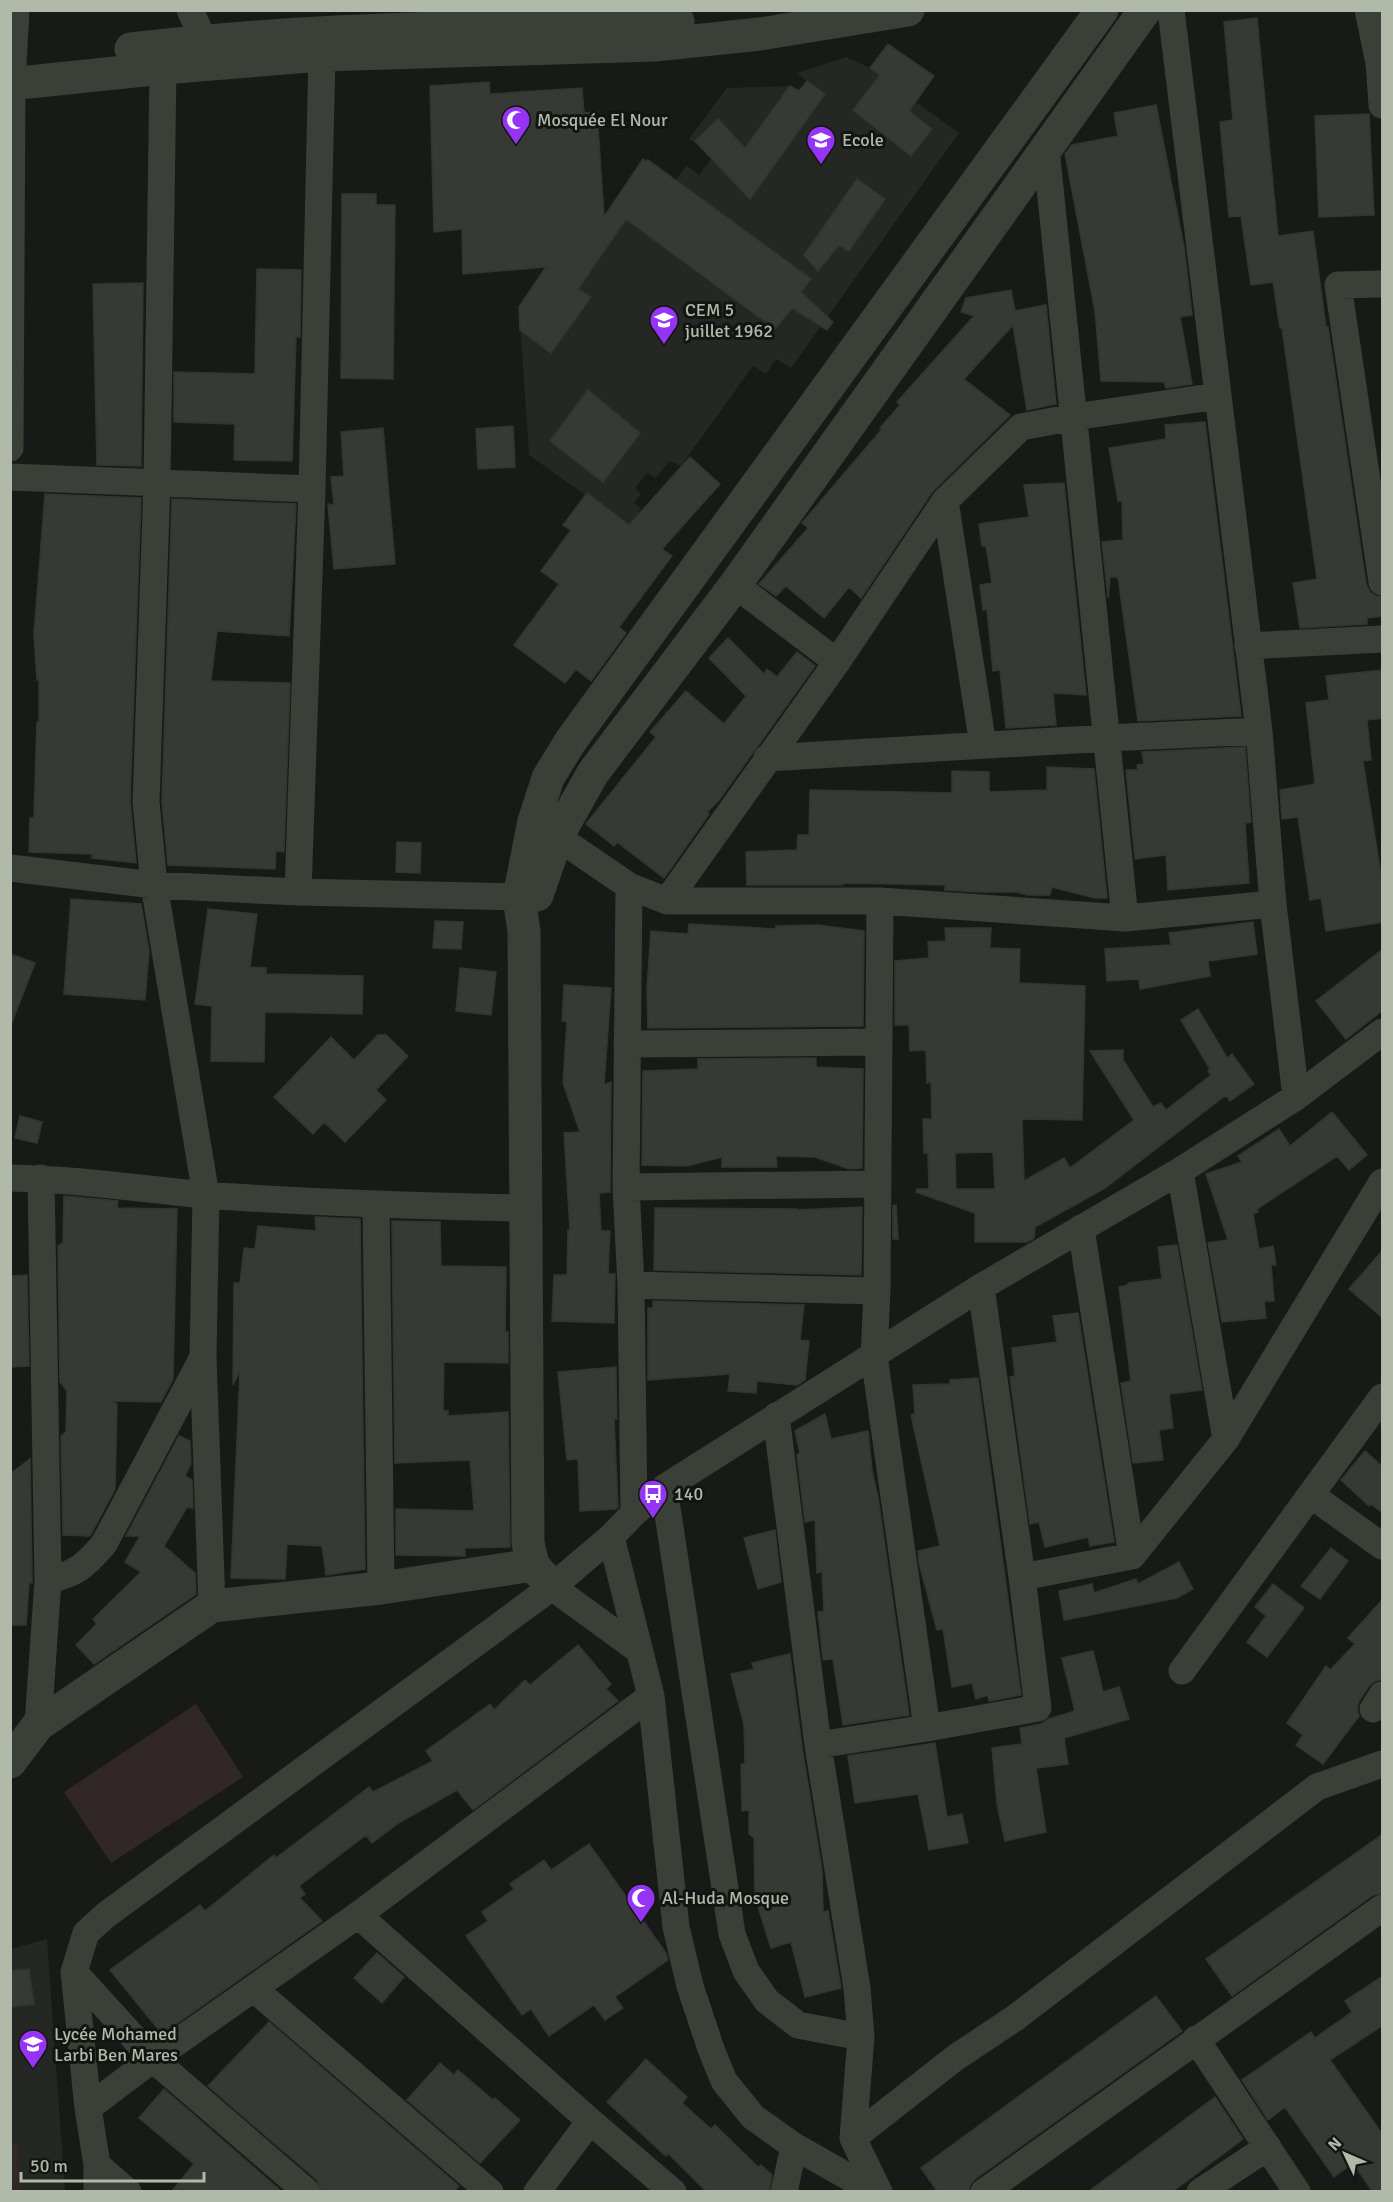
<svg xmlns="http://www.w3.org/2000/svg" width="1393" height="2202" font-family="Signika,sans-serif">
<rect width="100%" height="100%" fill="#181a17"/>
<path fill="#242723" d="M 847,57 L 870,68 L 959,133 L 791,368 L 776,359 L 766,374 L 753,366 L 681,466 L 669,461 L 656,478 L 647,473 L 635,488 L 641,494 L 634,503 L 641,508 L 630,527 L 529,455 L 519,307 L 598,225 L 643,159 L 675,180 L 687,166 L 699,175 L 714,155 L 689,139 L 727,88 L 790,86 L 799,91 L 806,81 L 797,73 Z
M 47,1939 L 65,2191 L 11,2192 L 11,1949 Z"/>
<path fill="#322727" d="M 196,1704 L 243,1777 L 111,1863 L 64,1792 Z
M 11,2144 L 19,2144 L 20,2191 L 11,2191 Z"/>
<path fill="#363934" stroke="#323631" stroke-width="1.5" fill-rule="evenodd" d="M 1257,18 L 1278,236 L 1313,231 L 1326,327 L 1328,327 L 1366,584 L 1370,592 L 1376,596 L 1383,597 L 1383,616 L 1367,618 L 1367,624 L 1300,628 L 1293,583 L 1317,579 L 1282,328 L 1280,328 L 1273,282 L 1251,285 L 1241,216 L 1229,217 L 1220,122 L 1233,120 L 1224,22 Z
M 888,44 L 934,76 L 909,111 L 932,129 L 911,156 L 853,110 L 880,75 L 870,68 Z
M 807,81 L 825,94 L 750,199 L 695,141 L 718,119 L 745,148 L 790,86 L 799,91 Z
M 489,82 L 490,94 L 582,88 L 584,113 L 597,112 L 604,217 L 643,159 L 647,162 L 648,160 L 811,279 L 801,292 L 833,322 L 827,330 L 792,308 L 775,329 L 626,219 L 578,289 L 591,297 L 551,353 L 520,330 L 519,307 L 546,267 L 463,274 L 462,229 L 434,232 L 430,86 Z
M 1156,105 L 1184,247 L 1192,315 L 1180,317 L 1192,384 L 1166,388 L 1164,382 L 1101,381 L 1095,311 L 1065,154 L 1072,145 L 1118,136 L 1114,113 Z
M 1369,114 L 1374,215 L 1319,217 L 1315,116 Z
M 857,179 L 885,199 L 849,251 L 839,245 L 818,271 L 804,255 Z
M 342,194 L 376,194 L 376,205 L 395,205 L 393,379 L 341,378 Z
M 257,269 L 301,270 L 300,337 L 296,337 L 292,461 L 234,460 L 235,424 L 174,422 L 174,372 L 255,374 Z
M 143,283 L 141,466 L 97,465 L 93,284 Z
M 1011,290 L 1015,311 L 1046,305 L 1056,404 L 1027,410 L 1013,325 L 964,379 L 1010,415 L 932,492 L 861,598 L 849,587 L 824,618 L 786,586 L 776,596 L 759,584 L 808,528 L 802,523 L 882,429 L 880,428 L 900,405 L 897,402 L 974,316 L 961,312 L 966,298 Z
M 588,390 L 640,433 L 603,482 L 550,441 Z
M 1205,422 L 1241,716 L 1138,721 L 1118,577 L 1110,577 L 1108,598 L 1102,542 L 1123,540 L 1122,501 L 1118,501 L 1109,448 L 1166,439 L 1165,425 Z
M 513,426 L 515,467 L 478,469 L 476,429 Z
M 383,428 L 395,564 L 334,569 L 328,504 L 334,505 L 331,477 L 344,476 L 341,432 Z
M 690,457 L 720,484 L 662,549 L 672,556 L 619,627 L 626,633 L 591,681 L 576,669 L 565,683 L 514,645 L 559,584 L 541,571 L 571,530 L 563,525 L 587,493 L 629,525 Z
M 1064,483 L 1086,695 L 1053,693 L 1056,725 L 1006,728 L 1000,670 L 993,671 L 987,609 L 983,610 L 980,585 L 992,583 L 986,546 L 982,546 L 979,524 L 1029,517 L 1024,485 Z
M 45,494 L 141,498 L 130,801 L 136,863 L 92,858 L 92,854 L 29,852 L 30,818 L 34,818 L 37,722 L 39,722 L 39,680 L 37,680 L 34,634 Z
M 172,499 L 296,504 L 289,636 L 217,631 L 211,681 L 290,683 L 284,852 L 276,851 L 275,869 L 168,865 L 162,802 Z
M 728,638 L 764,674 L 767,669 L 777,677 L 797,652 L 815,666 L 719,800 L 707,812 L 709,814 L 664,878 L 617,842 L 614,846 L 586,824 L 656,737 L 650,732 L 686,691 L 724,724 L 746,696 L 709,658 Z
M 1383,670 L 1383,718 L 1367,720 L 1371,760 L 1363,761 L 1383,888 L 1383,922 L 1326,931 L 1321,898 L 1310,900 L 1298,817 L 1282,819 L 1280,790 L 1315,784 L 1306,703 L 1329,700 L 1326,676 Z
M 1245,747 L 1251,822 L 1245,823 L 1249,883 L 1168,890 L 1166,855 L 1135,859 L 1126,770 L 1138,770 L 1137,765 L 1144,764 L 1142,752 Z
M 1047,767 L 1094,769 L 1107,898 L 1095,898 L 1052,887 L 1050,895 L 1028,895 L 1016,892 L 981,892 L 945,890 L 945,885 L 843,883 L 843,885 L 747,885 L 746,852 L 797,850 L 798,835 L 809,835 L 810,790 L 952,793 L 952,771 L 989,772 L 989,792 L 1047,790 Z
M 397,842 L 421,843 L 420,873 L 396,872 Z
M 71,899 L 141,904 L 149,951 L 145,1000 L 64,994 Z
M 208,909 L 257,914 L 250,967 L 266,968 L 266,974 L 363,976 L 362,1014 L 265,1012 L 264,1062 L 211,1061 L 212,1006 L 195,1004 Z
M 435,921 L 463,922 L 461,949 L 433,948 Z
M 1253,922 L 1257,954 L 1208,961 L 1210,976 L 1140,989 L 1139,979 L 1107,981 L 1105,949 L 1171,945 L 1169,933 Z
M 689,924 L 776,929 L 776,926 L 817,925 L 864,931 L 863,1026 L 648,1028 L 647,989 L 651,931 L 688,934 Z
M 945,928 L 991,928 L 990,948 L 1020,949 L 1019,983 L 1085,986 L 1082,1120 L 1022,1119 L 1024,1181 L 1064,1158 L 1070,1168 L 1134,1120 L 1090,1051 L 1123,1050 L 1123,1060 L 1153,1107 L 1161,1103 L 1166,1110 L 1211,1075 L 1208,1071 L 1210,1069 L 1181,1020 L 1198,1009 L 1227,1058 L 1232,1054 L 1254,1084 L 1230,1101 L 1226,1095 L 1105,1188 L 1035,1227 L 1034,1238 L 1027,1242 L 975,1242 L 975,1213 L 916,1192 L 917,1189 L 929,1189 L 928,1153 L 924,1153 L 923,1119 L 932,1119 L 931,1082 L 927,1083 L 926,1050 L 910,1051 L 909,1025 L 895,1025 L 895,961 L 929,958 L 928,942 L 946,941 ZM 993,1152 L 995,1189 L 956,1189 L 955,1153 Z
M 1383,949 L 1383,1010 L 1346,1039 L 1316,1001 Z
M 10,954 L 35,963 L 12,1022 L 10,1022 Z
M 460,968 L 496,972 L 491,1015 L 456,1011 Z
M 564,985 L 611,988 L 604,1085 L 611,1082 L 610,1192 L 599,1193 L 601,1231 L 610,1231 L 608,1274 L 615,1274 L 614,1323 L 552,1321 L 554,1275 L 567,1275 L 568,1230 L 570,1230 L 564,1133 L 580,1132 L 563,1083 L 567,1022 L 562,1021 Z
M 378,1035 L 386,1035 L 408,1056 L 376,1090 L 386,1100 L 345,1142 L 324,1122 L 313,1134 L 274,1097 L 331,1037 L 354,1060 Z
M 816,1058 L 816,1067 L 863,1069 L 862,1168 L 849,1169 L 815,1157 L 776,1156 L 777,1167 L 722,1167 L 722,1157 L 687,1166 L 642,1165 L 643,1071 L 698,1069 L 698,1059 Z
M 1332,1112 L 1367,1155 L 1349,1170 L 1337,1156 L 1257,1209 L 1258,1212 L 1253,1214 L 1259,1249 L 1273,1246 L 1276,1265 L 1271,1265 L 1274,1301 L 1264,1301 L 1266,1318 L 1222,1322 L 1208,1243 L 1228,1240 L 1206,1174 L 1242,1162 L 1238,1156 L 1279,1129 L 1290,1146 Z
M 20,1116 L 42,1122 L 37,1143 L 15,1138 Z
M 64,1196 L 118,1201 L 117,1208 L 177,1209 L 173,1379 L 161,1402 L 110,1401 L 117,1404 L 115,1489 L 90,1536 L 63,1535 L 61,1436 L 66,1432 L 67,1391 L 60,1382 L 58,1246 L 63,1242 Z
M 896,1205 L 898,1239 L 893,1239 L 893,1206 Z
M 862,1207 L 861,1275 L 654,1270 L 655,1208 L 797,1209 L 797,1210 Z
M 315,1217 L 360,1219 L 365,1569 L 326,1575 L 322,1546 L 287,1544 L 285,1579 L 231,1578 L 240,1370 L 233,1385 L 234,1283 L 240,1283 L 244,1248 L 255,1249 L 258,1226 L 316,1231 Z
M 392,1221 L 440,1222 L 441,1266 L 506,1267 L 505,1332 L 508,1332 L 508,1363 L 444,1362 L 443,1411 L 448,1411 L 448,1416 L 508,1412 L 510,1547 L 465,1548 L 465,1556 L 396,1555 L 396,1509 L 474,1511 L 470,1460 L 395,1463 Z
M 1177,1245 L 1202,1390 L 1169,1394 L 1173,1428 L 1159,1430 L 1163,1460 L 1133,1463 L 1121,1383 L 1131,1381 L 1119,1287 L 1128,1285 L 1128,1283 L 1162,1279 L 1158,1247 Z
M 1383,1250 L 1383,1318 L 1349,1289 Z
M 27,1275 L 29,1366 L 10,1367 L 10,1276 Z
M 653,1301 L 804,1305 L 800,1340 L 809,1341 L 805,1380 L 797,1385 L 757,1381 L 756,1393 L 728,1391 L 730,1374 L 648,1380 L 648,1308 L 653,1308 Z
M 1078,1313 L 1114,1542 L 1090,1546 L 1088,1537 L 1045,1547 L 1039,1522 L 1030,1524 L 1010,1377 L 1015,1376 L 1012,1348 L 1057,1342 L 1053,1316 Z
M 616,1367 L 617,1419 L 614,1419 L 618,1507 L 616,1509 L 580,1511 L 578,1459 L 567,1460 L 558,1372 Z
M 978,1378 L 1021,1695 L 989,1701 L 988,1695 L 976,1699 L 972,1683 L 952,1687 L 943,1629 L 937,1630 L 919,1563 L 918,1551 L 940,1546 L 911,1415 L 915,1414 L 913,1385 L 950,1384 L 950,1380 Z
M 825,1414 L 831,1439 L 868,1431 L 872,1471 L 878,1497 L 909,1715 L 843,1725 L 833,1659 L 823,1660 L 818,1612 L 824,1611 L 822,1571 L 817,1573 L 815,1520 L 805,1522 L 797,1455 L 800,1453 L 795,1431 Z
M 179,1436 L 190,1441 L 191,1464 L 185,1476 L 192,1480 L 193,1508 L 187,1507 L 164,1546 L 195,1573 L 196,1594 L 94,1664 L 76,1645 L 97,1624 L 93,1619 L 141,1572 L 125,1562 L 140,1536 L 126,1536 Z
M 1365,1451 L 1383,1467 L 1383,1513 L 1371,1504 L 1369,1506 L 1341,1480 Z
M 30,1459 L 32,1583 L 29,1583 L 26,1625 L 10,1625 L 10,1474 Z
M 775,1530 L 781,1582 L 758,1589 L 744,1538 Z
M 1331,1548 L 1348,1561 L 1320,1599 L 1301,1586 Z
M 1179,1562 L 1193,1589 L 1177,1598 L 1064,1620 L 1059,1591 L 1092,1584 L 1094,1593 L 1136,1579 L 1138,1584 Z
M 1273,1584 L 1304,1608 L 1267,1657 L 1247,1642 L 1266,1616 L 1255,1607 Z
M 1383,1599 L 1383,1679 L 1375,1681 L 1369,1686 L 1359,1701 L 1357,1708 L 1359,1716 L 1323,1764 L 1296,1745 L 1303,1735 L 1287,1723 L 1326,1666 L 1330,1670 L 1355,1644 L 1348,1638 Z
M 578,1645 L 611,1684 L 606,1689 L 618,1701 L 473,1810 L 457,1790 L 400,1822 L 372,1843 L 366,1835 L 299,1886 L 305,1894 L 300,1898 L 322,1921 L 162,2034 L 110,1970 L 200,1905 L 205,1911 L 274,1855 L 276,1858 L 369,1787 L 373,1792 L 433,1761 L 426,1751 L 490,1704 L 494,1710 L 525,1680 L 530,1685 Z
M 1093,1651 L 1103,1692 L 1119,1687 L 1129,1719 L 1064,1738 L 1068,1764 L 1036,1768 L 1046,1832 L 1005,1841 L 997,1804 L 992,1748 L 1022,1744 L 1020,1728 L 1041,1724 L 1049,1719 L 1075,1711 L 1062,1658 Z
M 790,1654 L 802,1747 L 822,1870 L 823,1912 L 828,1911 L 841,1988 L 805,1997 L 791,1942 L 771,1948 L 755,1897 L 754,1838 L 749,1834 L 749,1810 L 742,1811 L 741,1765 L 745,1763 L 744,1725 L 731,1674 L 754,1669 L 752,1663 Z
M 935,1743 L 947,1817 L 962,1814 L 968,1843 L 929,1850 L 918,1794 L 855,1803 L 848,1756 Z
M 1383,1834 L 1383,1893 L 1373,1895 L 1232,1996 L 1206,1959 Z
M 589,1844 L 666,1953 L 668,1960 L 615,1997 L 623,2008 L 605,2020 L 594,2005 L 549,2036 L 531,2009 L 522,2015 L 466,1936 L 488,1921 L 482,1912 L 514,1889 L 510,1884 L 544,1860 L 551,1870 Z
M 377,1953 L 404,1977 L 382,2003 L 354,1978 Z
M 29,1969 L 34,2004 L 10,2007 L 10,1971 Z
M 1383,1976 L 1383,2025 L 1330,2060 L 1383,2135 L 1383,2192 L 1373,2192 L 1353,2163 L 1334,2177 L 1285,2107 L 1268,2120 L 1242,2080 L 1311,2032 L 1315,2038 L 1352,2012 L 1345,2001 Z
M 1156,1996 L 1182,2031 L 975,2179 L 970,2185 L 969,2192 L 938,2192 L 921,2168 Z
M 269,2022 L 459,2186 L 454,2192 L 322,2192 L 317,2180 L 208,2086 Z
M 646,2059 L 687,2097 L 682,2103 L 711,2129 L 715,2125 L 758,2167 L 761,2165 L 772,2175 L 769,2192 L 707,2192 L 668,2153 L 666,2156 L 607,2102 Z
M 440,2063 L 454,2075 L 458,2070 L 493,2100 L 495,2098 L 520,2120 L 480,2163 L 407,2100 Z
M 164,2089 L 282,2192 L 171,2192 L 194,2164 L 139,2118 Z
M 1215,2097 L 1243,2139 L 1172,2192 L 1088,2192 Z"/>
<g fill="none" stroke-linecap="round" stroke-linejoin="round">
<path stroke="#3a3f38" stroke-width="27" d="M 190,10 L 204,41
M 1171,10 L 1259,731 L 1273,904 L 1296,1097
M 1368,10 L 1379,63 L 1382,105
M 163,68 L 157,482 L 146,802 L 154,885 L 206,1195 L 203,1357 L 212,1606
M 1046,149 L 1125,918
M 1382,284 L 1338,285 L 1382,582
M 10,448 L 12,84 L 16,10
M 10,477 L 312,489
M 945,501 L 983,745
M 735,585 L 837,662
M 1248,646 L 1382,639
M 767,758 L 1107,738 L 1259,731
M 541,826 L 629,886 L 667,901 L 880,901 L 1125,918 L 1273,904
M 10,868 L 154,885 L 298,892 L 519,897
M 629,886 L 626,1187 L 631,1285 L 634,1513
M 298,892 L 312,489 L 322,55
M 667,901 L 837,662 L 945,501 L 1021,427 L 1074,417 L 1218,396
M 880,901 L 877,1291 L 874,1356 L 927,1728
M 627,1044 L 878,1042
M 1180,1171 L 1226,1439
M 10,1178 C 76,1179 141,1189 206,1195 C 312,1203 419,1206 525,1208
M 626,1187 L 878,1184
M 376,1205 L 381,1588
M 1081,1228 L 1132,1556
M 631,1285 L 877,1291
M 776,1416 L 818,1745 L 857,1988 L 861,2037 L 853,2138 L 879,2192
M 664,1488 L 732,1934 L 746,1971 L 767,2001 L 798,2025 L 861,2037
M 1311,1495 L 1382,1546
M 611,1537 L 651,1696 L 676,1927 L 690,1986 L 711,2049 L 724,2081 L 753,2117 L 794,2146 L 875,2192
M 1022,1577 L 1132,1556 L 1226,1439 L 1382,1182
M 48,1580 C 76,1574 85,1566 104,1544 L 202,1359
M 552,1587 L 640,1651
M 1182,1671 L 1382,1397
M 1373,1709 L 1382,1695
M 38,1725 L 48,1580 L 41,1178
M 818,1745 L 927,1728 L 1038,1708 L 1022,1577 L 981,1287
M 358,1915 L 590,2121 L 673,2192
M 74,1972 L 153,2059 L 307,2192
M 254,1989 L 490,2192
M 1196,2039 L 1297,2192
M 88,2108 L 153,2059 L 358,1915 L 651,1696
M 853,2138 L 955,2058 L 1015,2018 L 1317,1787 L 1382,1764
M 97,2165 L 128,2192
M 97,2192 L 97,2165 L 88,2108 L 74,1972 L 86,1933 L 106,1915 L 552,1587 L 611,1537 L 634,1513 L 664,1488 L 981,1287 L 1180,1171 L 1296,1097 L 1382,1032
M 537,2192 L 590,2121
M 784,2192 L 794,2146
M 984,2192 L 1382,1908
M 1200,2192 L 1268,2147"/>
<path stroke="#3a3f38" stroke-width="33" d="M 131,49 C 313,27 496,27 678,21
M 10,84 L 163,68 L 322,55 L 655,45 L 760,34 L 908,10
M 537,895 L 557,837 L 593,773 L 735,585 L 1145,10
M 552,1587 L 533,1565 L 528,1543 L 524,931 L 519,897 L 534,821 L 548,778 L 570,742 L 1102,10
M 10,1762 L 38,1725 L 212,1606 L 381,1588 L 533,1565"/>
</g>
<defs>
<g id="mosque-pin" transform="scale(1.5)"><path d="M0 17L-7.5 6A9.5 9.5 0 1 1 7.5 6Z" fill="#9634f5" stroke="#131512"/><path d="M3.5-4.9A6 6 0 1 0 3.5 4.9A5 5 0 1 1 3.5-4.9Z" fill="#fff"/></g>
<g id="school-pin" transform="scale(1.5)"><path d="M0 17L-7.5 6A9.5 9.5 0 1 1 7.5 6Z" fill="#9634f5" stroke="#131512"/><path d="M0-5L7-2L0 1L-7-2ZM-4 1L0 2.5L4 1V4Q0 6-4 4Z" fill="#fff"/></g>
<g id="bus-pin" transform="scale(1.5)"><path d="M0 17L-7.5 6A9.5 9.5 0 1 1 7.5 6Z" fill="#9634f5" stroke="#131512"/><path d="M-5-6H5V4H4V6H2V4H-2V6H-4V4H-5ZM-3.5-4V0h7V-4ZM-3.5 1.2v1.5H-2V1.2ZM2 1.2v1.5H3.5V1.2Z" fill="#fff"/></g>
</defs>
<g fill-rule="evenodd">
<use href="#mosque-pin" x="516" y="120"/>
<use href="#school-pin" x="821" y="140"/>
<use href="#school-pin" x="664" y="320"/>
<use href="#bus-pin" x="653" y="1494"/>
<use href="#mosque-pin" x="641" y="1898"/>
<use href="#school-pin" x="33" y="2044"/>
</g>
<g text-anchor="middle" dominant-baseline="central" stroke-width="6" stroke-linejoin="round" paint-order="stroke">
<g font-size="18" fill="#b1baa9" stroke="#131512" text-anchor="start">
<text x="537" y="120">Mosquée El Nour</text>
<text x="842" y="140">Ecole</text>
<text x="685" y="310">CEM 5<tspan x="685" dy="21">juillet 1962</tspan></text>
<text x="674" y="1494">140</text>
<text x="662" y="1898">Al-Huda Mosque</text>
<text x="54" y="2034">Lycée Mohamed<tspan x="54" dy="21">Larbi Ben Mares</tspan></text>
</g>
</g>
<rect width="1393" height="2202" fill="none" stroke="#b1baa9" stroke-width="24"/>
<g transform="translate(1345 2154) rotate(314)" stroke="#131512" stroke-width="4.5" paint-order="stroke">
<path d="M0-4.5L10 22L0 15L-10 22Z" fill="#b1baa9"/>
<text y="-9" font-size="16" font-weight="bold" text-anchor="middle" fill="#b1baa9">N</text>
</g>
<path d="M21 2172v9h183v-9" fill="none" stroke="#b1baa9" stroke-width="3"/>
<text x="30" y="2172" font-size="18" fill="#b1baa9" stroke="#131512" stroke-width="4.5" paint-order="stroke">50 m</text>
</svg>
